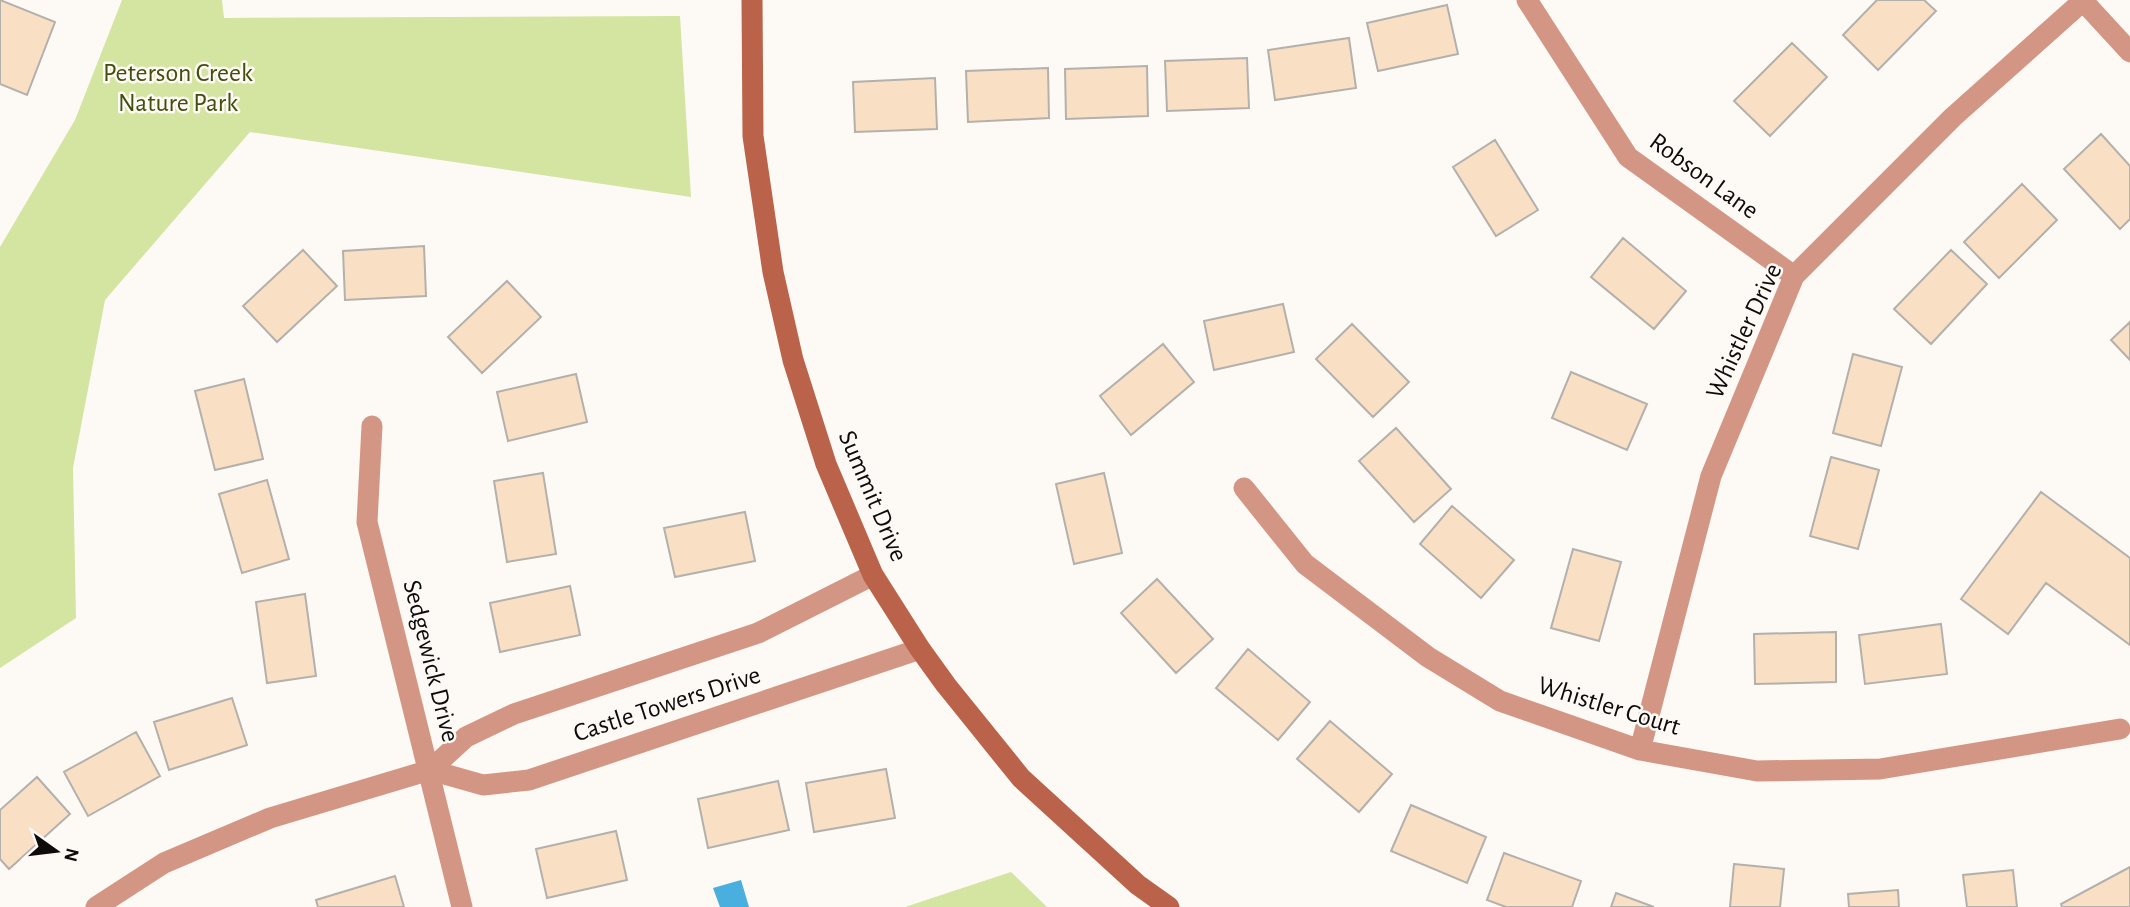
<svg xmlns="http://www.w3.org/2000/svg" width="2130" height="907" font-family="'Alegreya Sans',sans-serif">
<rect width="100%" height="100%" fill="#fdf9f5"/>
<path fill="#d4e4a1" d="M 122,0 L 222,0 L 224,18 L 680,16 L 691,197 L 250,132 L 105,300 L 73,468 L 76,618 L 0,668 L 0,247 L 75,120 Z
M 1011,872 L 1047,907 L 905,907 Z"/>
<path fill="#48afde" d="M 741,880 L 749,907 L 720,907 L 713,888 Z"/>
<path fill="#f9e0c4" stroke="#b4b0ac" stroke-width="2" d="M 0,0 L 55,22 L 27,95 L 0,84 Z
M 1877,0 L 1924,0 L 1936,11 L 1878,70 L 1843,35 Z
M 1447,5 L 1458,54 L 1378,71 L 1367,23 Z
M 1349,38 L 1356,88 L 1275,100 L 1268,50 Z
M 1792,43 L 1827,77 L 1770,136 L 1734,101 Z
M 1247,58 L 1249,108 L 1167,111 L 1165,61 Z
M 1147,66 L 1148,116 L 1066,119 L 1065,69 Z
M 1048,68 L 1049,118 L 968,122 L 966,71 Z
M 935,78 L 937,129 L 855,132 L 853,82 Z
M 2101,134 L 2130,166 L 2130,219 L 2120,229 L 2064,169 Z
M 1495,140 L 1538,210 L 1496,236 L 1453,167 Z
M 2022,184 L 2057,220 L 1999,278 L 1964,242 Z
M 1623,238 L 1686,291 L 1654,329 L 1591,277 Z
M 424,246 L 426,296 L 345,300 L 343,251 Z
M 303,250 L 337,286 L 277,342 L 243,306 Z
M 1951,250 L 1987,284 L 1931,344 L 1894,309 Z
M 507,281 L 541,317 L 482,373 L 448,337 Z
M 1283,304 L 1294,352 L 1214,370 L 1204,321 Z
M 2130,322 L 2130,360 L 2111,340 Z
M 1352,324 L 1409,382 L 1373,417 L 1316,359 Z
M 1163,344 L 1194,382 L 1131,435 L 1100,396 Z
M 1853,354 L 1902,367 L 1881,446 L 1833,433 Z
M 1571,372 L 1647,404 L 1627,450 L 1552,418 Z
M 576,374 L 587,422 L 508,441 L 497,392 Z
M 244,379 L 263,459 L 215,470 L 195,391 Z
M 1396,428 L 1451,489 L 1414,522 L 1359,461 Z
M 1831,457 L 1879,470 L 1858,549 L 1810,536 Z
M 543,473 L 556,554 L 507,562 L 494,481 Z
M 1104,473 L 1122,553 L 1074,564 L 1056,484 Z
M 267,480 L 289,559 L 242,573 L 219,494 Z
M 2041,492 L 2130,558 L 2130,645 L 2046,583 L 2008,634 L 1961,599 Z
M 1452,506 L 1514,560 L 1481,598 L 1420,544 Z
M 745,512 L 755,561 L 675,577 L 664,528 Z
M 1573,549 L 1621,562 L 1599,641 L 1551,628 Z
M 1157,579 L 1213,639 L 1176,673 L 1121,613 Z
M 570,586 L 580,635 L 500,652 L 490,603 Z
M 305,594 L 316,676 L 267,683 L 256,602 Z
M 1941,624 L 1947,674 L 1865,684 L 1859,635 Z
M 1836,632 L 1836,682 L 1755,684 L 1754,634 Z
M 1248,649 L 1310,702 L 1278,740 L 1216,688 Z
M 232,698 L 247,745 L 169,770 L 154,722 Z
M 1330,721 L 1392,774 L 1359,812 L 1297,759 Z
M 136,732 L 160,776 L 88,816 L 64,772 Z
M 886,769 L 895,818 L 814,832 L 806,783 Z
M 37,777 L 70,814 L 9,869 L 0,859 L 0,810 Z
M 778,781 L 789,830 L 708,848 L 698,799 Z
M 1411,805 L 1486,837 L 1467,883 L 1391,851 Z
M 616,831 L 627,880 L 547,898 L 536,849 Z
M 1504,853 L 1581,881 L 1572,907 L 1506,907 L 1487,900 Z
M 1734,864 L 1784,869 L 1780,907 L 1730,907 Z
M 2130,867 L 2130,907 L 2062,907 L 2061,904 Z
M 2013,870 L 2017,907 L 1967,907 L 1963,875 Z
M 395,876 L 404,907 L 318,907 L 316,900 Z
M 1898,890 L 1899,907 L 1849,907 L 1848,894 Z
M 1616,893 L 1654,907 L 1611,907 Z"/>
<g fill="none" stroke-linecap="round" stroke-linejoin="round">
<path stroke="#d49684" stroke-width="21" d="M 1527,0 L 1628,157 L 1794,276
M 2083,1 L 2130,52
M 372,426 L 367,522 L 462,907
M 1244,488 L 1305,564 L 1428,657 L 1500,701 L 1640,750 L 1757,771 L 1880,769 L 2120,729
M 1640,750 L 1711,476 L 1794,276 L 1953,117 L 2084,0
M 430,770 L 483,785 L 529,780 L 920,649
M 96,907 L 164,863 L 270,818 L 430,770 L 466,737 L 514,714 L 758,633 L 873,575"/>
<path stroke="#bb634a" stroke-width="21" d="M 752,0 L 753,136 L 773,272 L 793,360 L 826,464 L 873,575 L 920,649 L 946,685 L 1021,778 L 1138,885 L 1169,907"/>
</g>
<g text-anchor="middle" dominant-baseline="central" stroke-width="5" stroke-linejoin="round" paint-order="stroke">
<g font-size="26" fill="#434e0c" stroke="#fdf9f5">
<text x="178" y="73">Peterson Creek<tspan x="178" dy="30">Nature Park</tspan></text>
</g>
<g font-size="26" fill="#0d0c0b" stroke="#fdf9f5">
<text transform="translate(1704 176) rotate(36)">Robson Lane</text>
<text transform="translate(1744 331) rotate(-65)">Whistler Drive</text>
<text transform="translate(873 496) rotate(67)">Summit Drive</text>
<text transform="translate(431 661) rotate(76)">Sedgewick Drive</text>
<text transform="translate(667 704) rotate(-18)">Castle Towers Drive</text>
<text transform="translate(1609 706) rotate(17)">Whistler Court</text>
</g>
</g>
<g transform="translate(56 851) rotate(104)" stroke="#fdf9f5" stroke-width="5" paint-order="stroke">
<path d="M0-5L12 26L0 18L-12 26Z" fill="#0d0c0b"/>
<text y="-10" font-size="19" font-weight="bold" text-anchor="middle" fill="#0d0c0b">N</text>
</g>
</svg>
